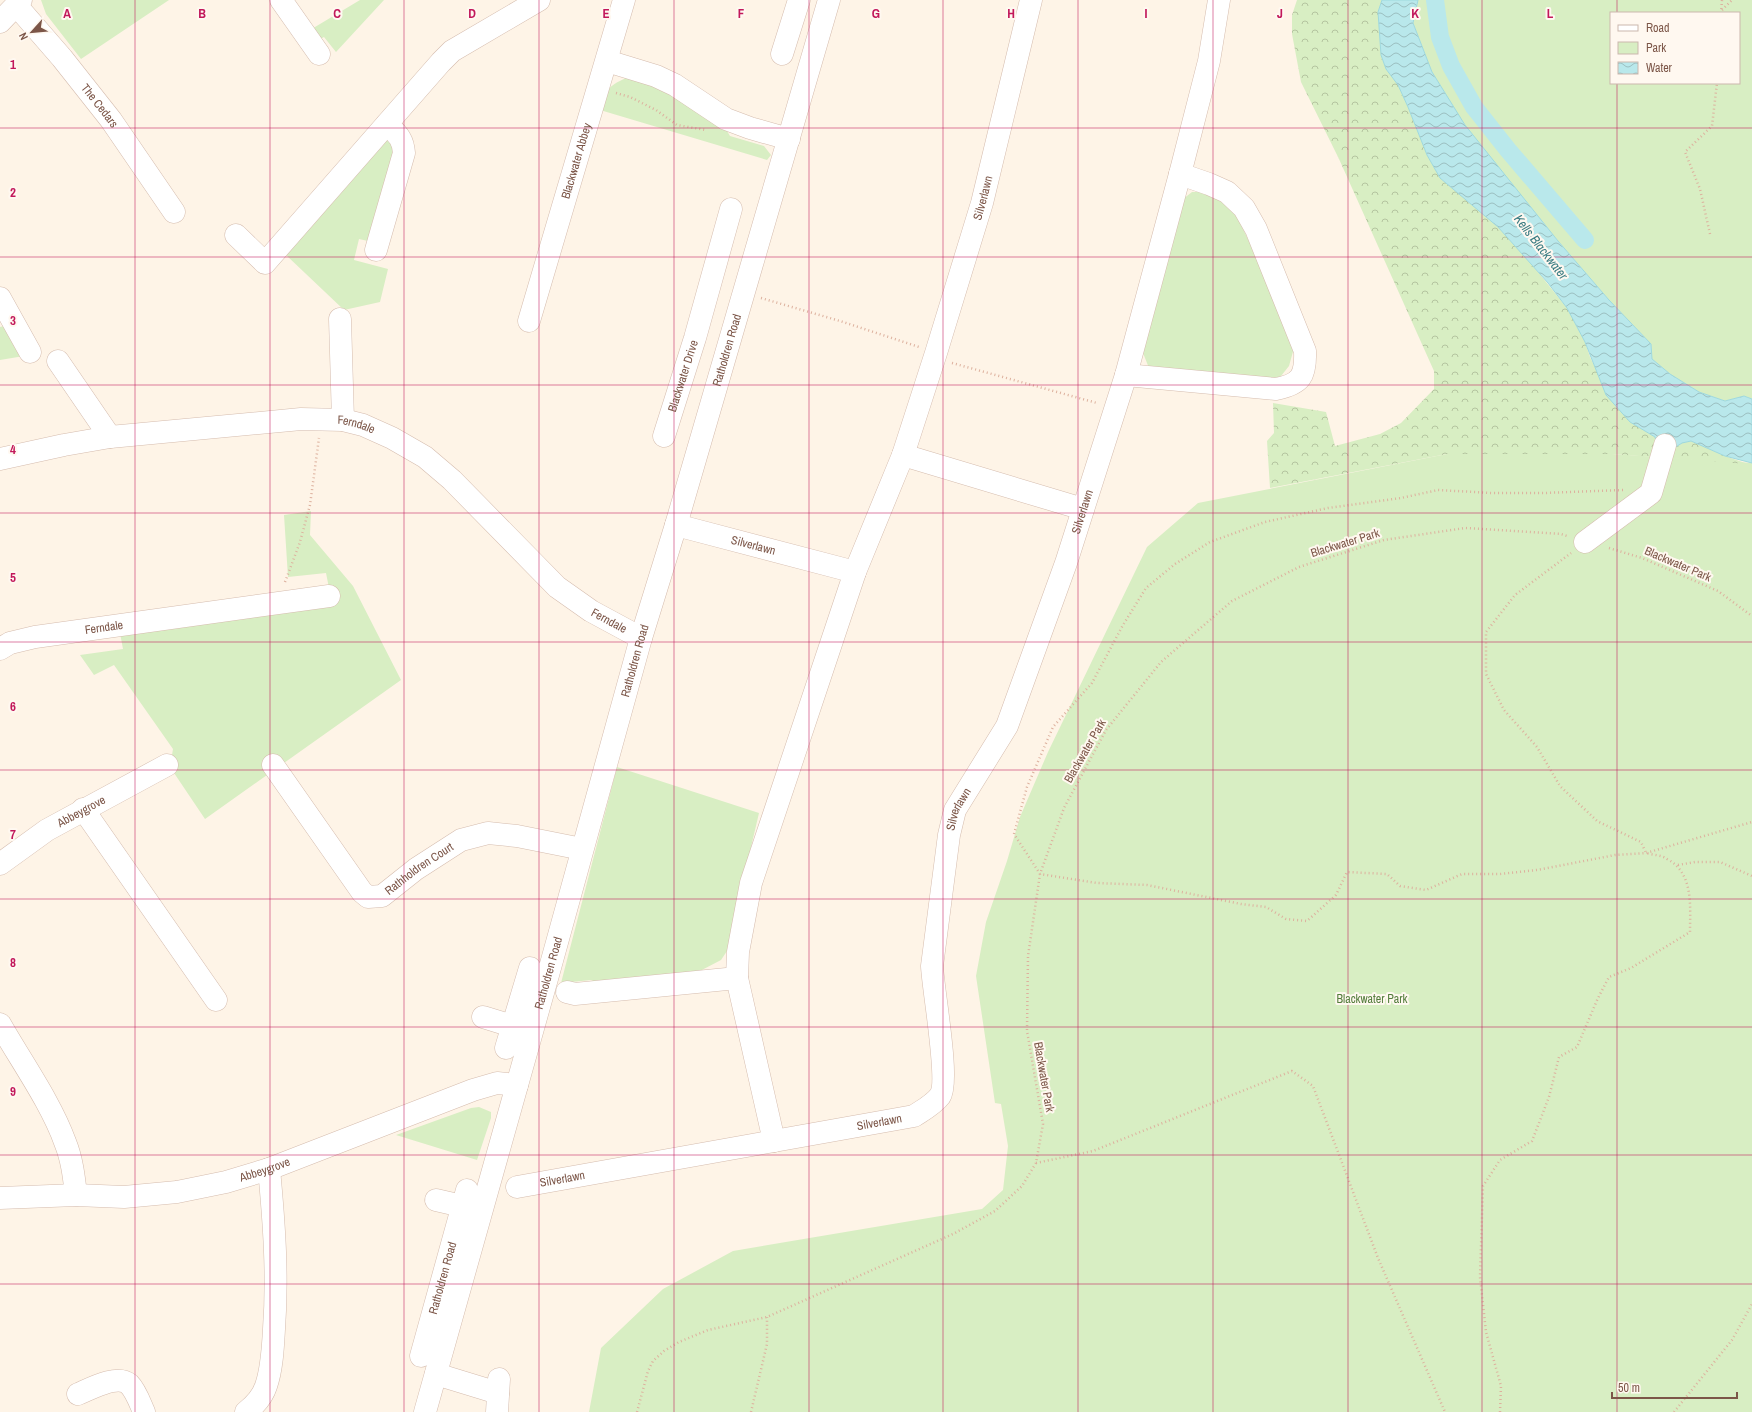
<svg xmlns="http://www.w3.org/2000/svg" width="1752" height="1412" font-family="'Archivo Narrow',sans-serif">
<defs>
<pattern id="forest-crowns" width="20" height="18" patternUnits="userSpaceOnUse"><rect width="20" height="18" fill="#d8eec3"/><path d="M2 6a3 3 0 1 1 6 0M12 15a3 3 0 1 1 6 0" fill="none" stroke="#b4c4a0"/></pattern>
<pattern id="water-waves" width="16" height="10" patternUnits="userSpaceOnUse"><rect width="16" height="10" fill="#b9e8eb"/><path d="M0 5q4-4 8 0t8 0" fill="none" stroke="#9bbfc0"/></pattern>
</defs>
<rect width="100%" height="100%" fill="#fef4e7"/>
<path fill="#d8eec3" fill-rule="evenodd" d="M 41,0 L 169,0 L 81,59 L 46,14 Z
M 360,0 L 384,0 L 336,52 L 324,37 L 318,40 L 310,30 Z
M 1418,0 L 1752,0 L 1752,399 L 1744,396 L 1725,401 L 1699,392 L 1670,374 L 1652,359 L 1651,344 L 1609,300 L 1558,241 L 1465,126 L 1432,72 L 1413,23 ZM 1611,13 L 1739,13 L 1739,83 L 1611,83 Z
M 626,78 L 658,86 L 723,124 L 730,136 L 764,146 L 771,155 L 767,160 L 600,110 C 604,91 608,86 626,78 Z
M 390,139 L 396,144 L 368,241 L 359,239 L 354,260 L 388,269 L 380,302 L 344,310 L 286,255 L 381,141 Z
M 1192,192 L 1205,192 L 1227,205 L 1237,216 L 1288,324 L 1294,348 L 1289,366 L 1281,376 L 1266,381 L 1149,368 L 1141,348 L 1183,199 Z
M 4,326 L 24,356 L 0,360 L 0,327 Z
M 1447,454 L 1612,454 L 1752,463 L 1752,1412 L 589,1412 L 601,1348 L 663,1289 L 733,1251 L 982,1209 L 1003,1190 L 1008,1146 L 1001,1104 L 995,1103 L 976,976 L 986,922 L 1007,861 L 1020,817 L 1048,752 L 1147,547 L 1198,503 Z
M 311,511 L 310,535 L 353,586 L 401,680 L 205,819 L 170,767 L 173,749 L 114,665 L 94,675 L 80,655 L 123,649 L 120,633 L 332,603 L 326,573 L 288,577 L 284,515 Z
M 617,767 L 759,813 L 733,924 L 733,942 L 721,960 L 698,972 L 607,987 L 591,980 L 561,983 Z
M 479,1107 L 491,1112 L 491,1118 L 477,1160 L 396,1135 L 471,1108 Z"/>
<path fill="url(#forest-crowns)" d="M 1297,0 L 1382,0 L 1378,12 L 1381,55 L 1386,69 L 1398,85 L 1408,107 L 1427,155 L 1440,178 L 1498,227 L 1534,267 L 1567,308 L 1585,342 L 1590,357 L 1599,375 L 1630,422 L 1655,437 L 1671,450 L 1682,443 L 1691,441 L 1725,456 L 1748,464 L 1612,454 L 1447,454 L 1270,488 L 1267,441 L 1274,433 L 1273,403 L 1326,412 L 1335,446 L 1380,434 L 1401,423 L 1434,389 L 1434,371 L 1339,159 L 1301,82 L 1292,34 L 1292,15 Z"/>
<path fill="url(#water-waves)" stroke="#9ed9de" d="M 1382,0 L 1418,0 L 1413,23 L 1432,72 L 1465,125 L 1558,241 L 1609,300 L 1651,344 L 1652,359 L 1670,374 L 1699,392 L 1725,401 L 1744,396 L 1752,399 L 1752,463 L 1725,456 L 1691,441 L 1682,443 L 1671,450 L 1657,445 L 1655,437 L 1630,422 L 1606,395 L 1585,342 L 1567,308 L 1548,283 L 1498,227 L 1440,178 L 1427,155 L 1408,107 L 1398,85 L 1386,69 L 1381,55 L 1378,12 Z"/>
<g fill="none" stroke-linecap="round" stroke-linejoin="round">
<path stroke="#b9e8eb" stroke-width="18" d="M 1435,0 L 1440,37 L 1451,66 L 1474,107 L 1508,150 L 1585,240"/>
<g stroke="#d5bcae" stroke-width="23">
<g id="minor">
<path d="M 281,0 L 319,54"/>
<path id="s1" d="M 16,5 L 62,58 L 111,120 L 174,212"/>
<path d="M 0,22 L 21,0"/>
<path d="M 782,54 L 799,0"/>
<path d="M 607,61 L 656,76 L 675,85 L 726,119 L 750,128 L 789,139"/>
<path d="M 236,235 L 265,263 L 441,62 L 452,51 L 539,0"/>
<path d="M 376,250 L 404,153 C 403,138 397,134 387,124"/>
<path d="M 0,298 L 30,352"/>
<path d="M 340,319 L 343,420"/>
<path id="s2" d="M 529,321 L 624,0"/>
<path d="M 58,361 L 110,437"/>
<path d="M 1126,375 L 1276,389 C 1301,384 1306,376 1305,351 L 1256,229 L 1244,208 L 1227,192 L 1209,184 L 1180,174"/>
<path id="s3" d="M 664,436 L 695,338 L 731,209"/>
<path d="M 903,455 L 1083,509"/>
<path id="s4" d="M 0,459 L 64,445 L 110,437 L 301,419 L 343,420 L 363,425 L 392,438 L 425,457 L 452,480 L 557,587 L 591,611 L 641,638"/>
<path id="s5" d="M 676,525 L 855,572"/>
<path d="M 1585,542 L 1651,493 L 1665,445"/>
<path id="s6" d="M 0,649 L 10,643 L 35,637 L 329,596"/>
<path id="s7" d="M 273,765 L 362,892 L 368,897 L 382,896 L 416,869 L 461,840 L 488,833 L 517,836 L 582,849"/>
<path d="M 83,809 L 216,1000"/>
<path id="s8" d="M 0,864 L 47,830 L 167,765"/>
<path d="M 567,992 L 575,994 L 737,978"/>
<path d="M 483,1017 L 512,1026"/>
<path d="M 0,1024 C 21,1061 51,1103 65,1142 C 72,1159 74,1177 76,1195"/>
<path d="M 506,1048 L 530,968"/>
<path id="s9" d="M 774,1141 L 737,978 L 738,952 L 751,883 L 855,572 L 903,455 L 936,353 L 982,203 L 1031,0"/>
<path id="s10" d="M 517,1187 L 914,1116 C 923,1110 933,1105 940,1096 C 950,1081 933,990 932,966 L 949,835 L 955,810 L 1007,726 L 1066,563 L 1126,375 L 1180,174 L 1209,61 L 1219,0"/>
<path id="s11" d="M 0,1198 L 76,1195 L 124,1197 L 177,1192 L 226,1182 L 269,1169 L 473,1090 L 497,1083 L 517,1085"/>
<path d="M 436,1200 L 462,1206"/>
<path id="s12" d="M 421,1356 L 467,1190"/>
<path d="M 436,1374 L 498,1393"/>
<path d="M 78,1394 C 90,1389 117,1374 129,1384 C 136,1391 140,1403 144,1412"/>
<path d="M 246,1412 C 255,1405 262,1398 266,1386 C 272,1369 273,1347 274,1329 C 278,1275 274,1222 269,1169"/>
<path id="s13" d="M 425,1412 L 548,975 L 641,638 L 676,525 L 829,0"/>
<path d="M 497,1412 L 499,1379"/>
</g>
</g>
<path stroke="#ddb19e" stroke-width="2.5" stroke-dasharray="1 3" stroke-linecap="butt" d="M 1722,10 L 1732,0
M 1721,13 L 1722,0
M 616,93 L 630,97 L 656,110 L 677,125 L 706,130
M 1710,234 L 1700,189 L 1685,152 L 1712,126 L 1717,83
M 761,298 L 840,321 L 919,347
M 952,363 L 1097,403
M 1623,490 L 1544,493 L 1492,493 L 1438,490 L 1401,498 L 1328,508 L 1265,522 L 1210,542 L 1175,564 L 1146,588 L 1123,625 L 1092,683 L 1053,727 L 1027,787 L 1014,834 L 1040,874 L 1097,883 L 1147,885 L 1241,904 L 1266,907 L 1286,919 L 1307,921 L 1336,895 L 1347,872 L 1387,874 L 1400,886 L 1426,890 L 1462,874 L 1500,874 L 1537,870 L 1615,855 L 1646,853 L 1752,822
M 1609,548 L 1642,558 L 1718,591 L 1752,616
M 285,582 L 300,542 L 310,505 L 319,438
M 1678,865 L 1695,862 L 1720,862 L 1752,876
M 1036,1163 L 1093,1151 L 1292,1071 L 1313,1086 L 1378,1258 L 1445,1412
M 637,1412 L 648,1371 L 653,1361 L 664,1351 L 679,1342 L 708,1330 L 767,1317 L 953,1234 L 995,1211 L 1022,1186 L 1036,1163 L 1043,1124 L 1027,1031 L 1028,956 L 1040,874 L 1064,808 L 1106,730 L 1161,662 L 1232,601 L 1299,567 L 1384,540 L 1465,528 L 1561,534 L 1567,536
M 751,1412 L 767,1344 L 767,1317
M 1500,1412 L 1501,1386 L 1486,1332 L 1480,1277 L 1483,1186 L 1500,1160 L 1532,1141 L 1549,1097 L 1559,1057 L 1577,1047 L 1598,998 L 1609,977 L 1631,968 L 1690,932 C 1690,906 1694,873 1667,859 C 1662,855 1653,855 1646,853 L 1641,842 L 1597,821 L 1560,786 L 1537,747 L 1504,710 L 1486,674 L 1486,632 L 1515,595 L 1571,553
M 1674,1412 L 1732,1340 L 1752,1304"/>
<use href="#minor" stroke="#fff" stroke-width="22"/>
</g>
<path fill="none" stroke="#c2185b" stroke-width="1" stroke-opacity="0.55" d="M 135,0 L 135,1412M 270,0 L 270,1412M 404,0 L 404,1412M 539,0 L 539,1412M 674,0 L 674,1412M 809,0 L 809,1412M 943,0 L 943,1412M 1078,0 L 1078,1412M 1213,0 L 1213,1412M 1348,0 L 1348,1412M 1482,0 L 1482,1412M 1617,0 L 1617,13M 1617,83 L 1617,1412M 0,128 L 1752,128M 0,257 L 1752,257M 0,385 L 1752,385M 0,513 L 1752,513M 0,642 L 1752,642M 0,770 L 1752,770M 0,899 L 1752,899M 0,1027 L 1752,1027M 0,1155 L 1752,1155M 0,1284 L 1752,1284"/>
<g text-anchor="middle" dominant-baseline="central" stroke-width="4" stroke-linejoin="round" paint-order="stroke">
<g font-size="12" fill="#7c5648" stroke="#fff8f0">
<text stroke="none"><textPath href="#s1" startOffset="131">The Cedars</textPath></text>
<text stroke="none"><textPath href="#s2" startOffset="167">Blackwater Abbey</textPath></text>
<text stroke="none"><textPath href="#s9" startOffset="987">Silverlawn</textPath></text>
<text stroke="none"><textPath href="#s13" startOffset="1104">Ratholdren Road</textPath></text>
<text stroke="none"><textPath href="#s3" startOffset="63">Blackwater Drive</textPath></text>
<text stroke="none"><textPath href="#s4" startOffset="360">Ferndale</textPath></text>
<text stroke="none"><textPath href="#s10" startOffset="1051">Silverlawn</textPath></text>
<text transform="translate(1345 543) rotate(-17)">Blackwater Park</text>
<text stroke="none"><textPath href="#s5" startOffset="80">Silverlawn</textPath></text>
<text transform="translate(1678 564) rotate(23)">Blackwater Park</text>
<text stroke="none"><textPath href="#s4" startOffset="684">Ferndale</textPath></text>
<text stroke="none"><textPath href="#s6" startOffset="107">Ferndale</textPath></text>
<text stroke="none"><textPath href="#s13" startOffset="780">Ratholdren Road</textPath></text>
<text transform="translate(1085 751) rotate(-60)">Blackwater Park</text>
<text stroke="none"><textPath href="#s10" startOffset="727">Silverlawn</textPath></text>
<text stroke="none"><textPath href="#s8" startOffset="97">Abbeygrove</textPath></text>
<text stroke="none"><textPath href="#s7" startOffset="223">Rathholdren Court</textPath></text>
<text stroke="none"><textPath href="#s13" startOffset="456">Ratholdren Road</textPath></text>
<text transform="translate(1044 1077) rotate(80)">Blackwater Park</text>
<text stroke="none"><textPath href="#s10" startOffset="368">Silverlawn</textPath></text>
<text stroke="none"><textPath href="#s11" startOffset="268">Abbeygrove</textPath></text>
<text stroke="none"><textPath href="#s10" startOffset="46">Silverlawn</textPath></text>
<text stroke="none"><textPath href="#s12" startOffset="81">Ratholdren Road</textPath></text>
</g>
<g font-size="12" fill="#547d3c" stroke="#fff8f0">
<text x="1372" y="999">Blackwater Park</text>
</g>
<g font-size="13" font-style="italic" fill="#3a7c82" stroke="#fff8f0">
<text transform="translate(1541 247) rotate(52)">Kells Blackwater</text>
</g>
</g>
<g font-size="13" text-anchor="middle" font-weight="bold" fill="#c2185b" stroke="#fff8f0" stroke-width="4" stroke-linejoin="round" paint-order="stroke">
<text x="67" y="18">A</text>
<text x="202" y="18">B</text>
<text x="337" y="18">C</text>
<text x="472" y="18">D</text>
<text x="606" y="18">E</text>
<text x="741" y="18">F</text>
<text x="876" y="18">G</text>
<text x="1011" y="18">H</text>
<text x="1146" y="18">I</text>
<text x="1280" y="18">J</text>
<text x="1415" y="18">K</text>
<text x="1550" y="18">L</text>
<text x="13" y="69">1</text>
<text x="13" y="197">2</text>
<text x="13" y="325">3</text>
<text x="13" y="454">4</text>
<text x="13" y="582">5</text>
<text x="13" y="711">6</text>
<text x="13" y="839">7</text>
<text x="13" y="967">8</text>
<text x="13" y="1096">9</text>
</g>
<rect x="1610" y="12" width="130" height="72" fill="#fff8f0" stroke="#cbb7ad"/>
<rect x="1618" y="25" width="20" height="6" fill="#ffffff" stroke="#cbb7ad"/>
<text x="1646" y="32" font-size="12" fill="#7c5648">Road</text>
<rect x="1618" y="42" width="20" height="12" fill="#d8eec3" stroke="#cbb7ad"/>
<text x="1646" y="52" font-size="12" fill="#7c5648">Park</text>
<rect x="1618" y="62" width="20" height="12" fill="url(#water-waves)" stroke="#cbb7ad"/>
<text x="1646" y="72" font-size="12" fill="#7c5648">Water</text>
<g transform="translate(32 32) rotate(243)" stroke="#fff8f0" stroke-width="3" paint-order="stroke">
<path d="M0-3L7 15L0 10L-7 15Z" fill="#7c5648"/>
<text y="-6" font-size="11" font-weight="bold" text-anchor="middle" fill="#7c5648">N</text>
</g>
<path d="M1612 1392v6h125v-6" fill="none" stroke="#7c5648" stroke-width="2"/>
<text x="1618" y="1392" font-size="12" fill="#7c5648" stroke="#fff8f0" stroke-width="3" paint-order="stroke">50 m</text>
</svg>
